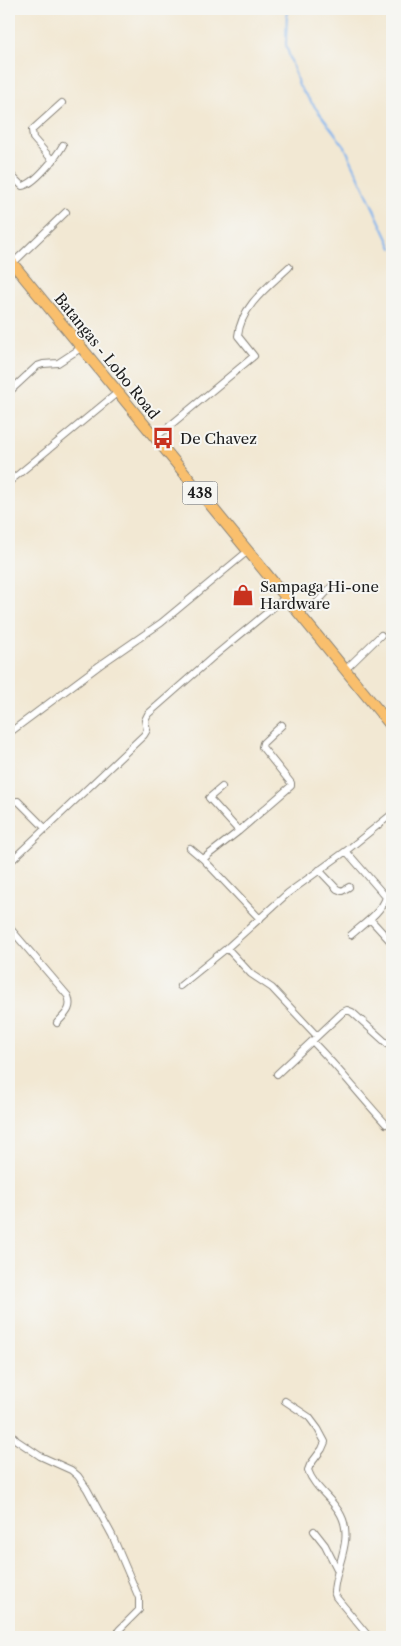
<svg xmlns="http://www.w3.org/2000/svg" width="401" height="1646" font-family="'Libre Caslon Text',serif">
<rect width="100%" height="100%" fill="#f6f6f2"/>
<filter id="ink" filterUnits="userSpaceOnUse"><feTurbulence type="fractalNoise" baseFrequency=".02" numOctaves="2"/><feDisplacementMap in="SourceGraphic" scale="10" xChannelSelector="R" yChannelSelector="G"/><feConvolveMatrix kernelMatrix="1 2 1 2 8 2 1 2 1" color-interpolation-filters="sRGB"/></filter>
<filter id="wash" filterUnits="userSpaceOnUse"><feTurbulence type="fractalNoise" baseFrequency=".0096" numOctaves="4" result="noise"/><feDisplacementMap in="SourceGraphic" scale="20" xChannelSelector="R" yChannelSelector="G"/><feGaussianBlur stdDeviation="1.12" result="paint"/><feColorMatrix in="noise" values="0 0 0 0 0 0 0 0 0 0 0 0 0 0 0 0 0 1.4 0 .05"/><feComposite in="paint" operator="in"/></filter>
<g filter="url(#wash)">
<rect width="100%" height="100%" fill="#f2e8d3"/>
<g fill="none" stroke-linecap="round" stroke-linejoin="round">
<path stroke="#81b4ee" stroke-width="2" d="M 287,9 L 286,45 L 299,86 L 345,147 L 392,248"/>
</g>
</g>
<g filter="url(#ink)">
<g fill="none" stroke-linecap="round" stroke-linejoin="round">
<g stroke="#878278" stroke-width="8">
<path id="street" d="M 53,161 L 33,138 L 32,130 L 62,103
M 9,176 L 13,177 L 22,186 C 34,185 57,156 63,145
M 12,264 L 66,212
M 9,392 L 37,366 L 43,364 L 58,363 L 81,348
M 155,438 L 254,356 L 238,336 C 241,306 269,286 289,267
M 9,482 L 117,393
M 311,609 L 334,584
M 345,670 L 381,635
M 9,733 L 100,665 L 161,623 L 248,551
M 222,787 L 209,798 L 239,831
M 9,802 L 18,801 L 45,828
M 190,848 L 203,859 L 260,919
M 346,851 L 386,897 C 382,912 362,925 351,935
M 203,859 L 239,831 L 291,786 L 291,783 L 262,747 L 263,743 L 282,725
M 9,863 L 144,735 L 147,730 L 145,720 L 148,714 L 213,657 L 286,597
M 319,870 L 337,889 L 342,891 L 349,887
M 370,919 L 392,943
M 9,927 L 68,996 C 73,1009 65,1014 57,1023
M 227,948 L 251,974 L 272,988 L 317,1036
M 180,986 L 227,948 L 288,893 L 346,851 L 392,814
M 312,1041 C 338,1067 361,1097 386,1124
M 277,1074 L 343,1012 L 347,1010 L 352,1012 L 392,1048
M 285,1401 L 309,1417 L 318,1429 L 325,1442 L 322,1449 L 310,1465 L 308,1470 C 314,1488 333,1499 341,1515 C 354,1540 335,1567 334,1592 L 336,1597 L 369,1637
M 9,1432 L 16,1440 L 40,1456 L 71,1470 L 78,1476 L 87,1489 L 112,1535 L 139,1598 L 139,1610 L 119,1630 L 119,1633 L 121,1637
M 314,1531 L 325,1545 L 338,1571"/>
</g>
<g stroke="#878278" stroke-width="12">
<path id="primary" d="M 9,259 L 392,727"/>
</g>
<use href="#street" stroke="#fff" stroke-width="6"/>
<use href="#primary" stroke="#f9bf6d" stroke-width="10"/>
</g>
</g>
<defs>
<g id="bus-bare" transform="scale(1.725)"><path d="M-5-6H5V4H4V6H2V4H-2V6H-4V4H-5ZM-3.5-4V0h7V-4ZM-3.5 1.2v1.5H-2V1.2ZM2 1.2v1.5H3.5V1.2Z" fill="#c8321e" stroke="#f6f6f2" stroke-width="2.5" paint-order="stroke"/></g>
<g id="shop-bare" transform="scale(1.725)"><path d="M-5-2.5h2.3a2.7 3.5 0 0 1 5.4 0H5L5.5 6h-11ZM-1.5-2.5h3a1.5 2.3 0 0 0-3 0Z" fill="#c8321e" stroke="#f6f6f2" stroke-width="2.5" paint-order="stroke"/></g>
</defs>
<g fill-rule="evenodd">
<use href="#bus-bare" x="163" y="438"/>
<use href="#shop-bare" x="243" y="595"/>
</g>
<g text-anchor="middle" dominant-baseline="central" stroke-width="4" stroke-linejoin="round" paint-order="stroke">
<rect fill="#f6f6f2" stroke="#5d5d5c" stroke-width="1" x="182.5" y="481.5" width="35" height="23" rx="4"/>
<g font-size="14" font-weight="bold" fill="#1c1c1c">
<text x="200" y="493">438</text>
</g>
<g font-size="15" fill="#1c1c1c" stroke="#f6f6f2">
<text transform="translate(107 356) rotate(51)">Batangas - Lobo Road</text>
</g>
<g font-size="15" fill="#1c1c1c" stroke="#f6f6f2" text-anchor="start">
<text x="180" y="438">De Chavez</text>
<text x="260" y="586">Sampaga Hi-one<tspan x="260" dy="17">Hardware</tspan></text>
</g>
</g>
<rect width="401" height="1646" fill="none" stroke="#f6f6f2" stroke-width="30"/>
</svg>
